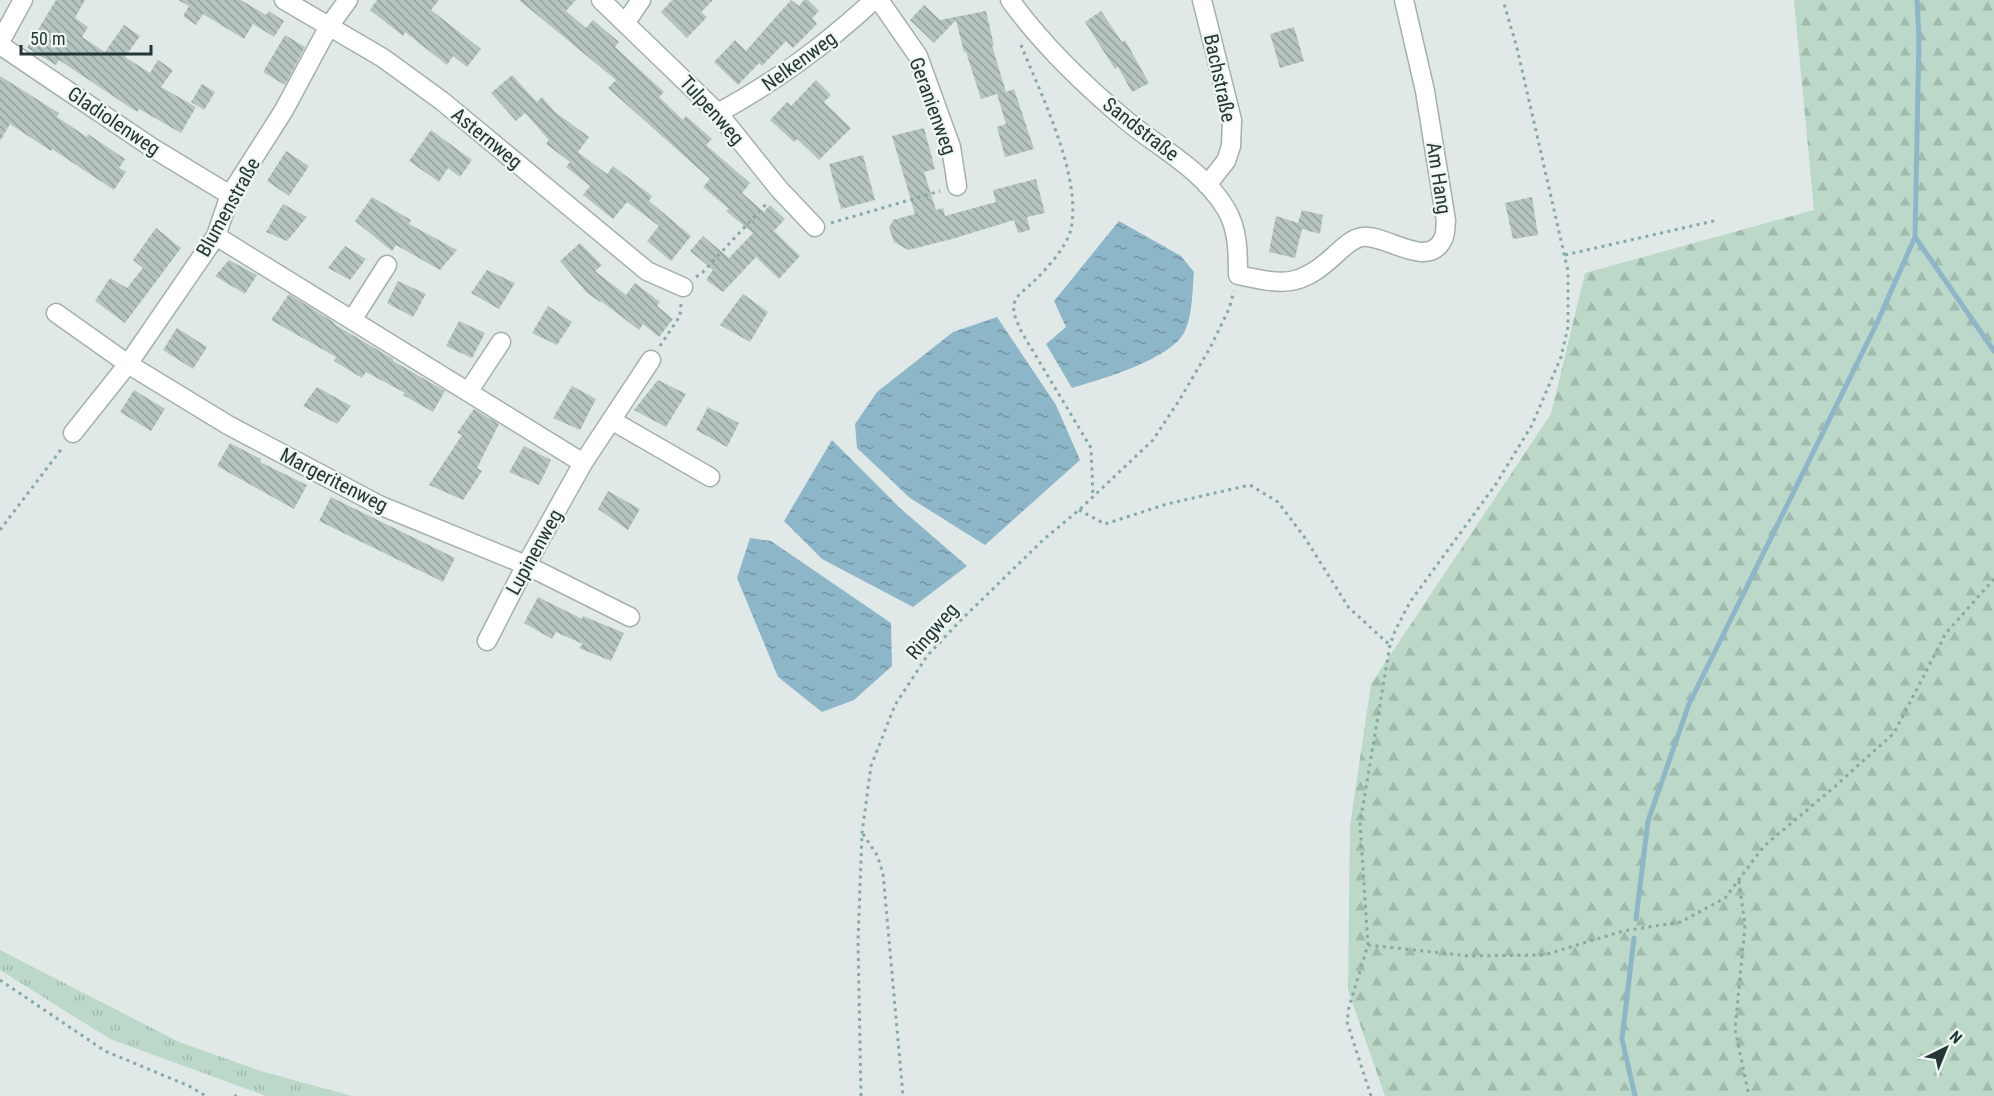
<svg xmlns="http://www.w3.org/2000/svg" width="1994" height="1096" font-family="'Roboto Condensed',sans-serif">
<defs>
<pattern id="grass-tufts" width="24" height="20" patternUnits="userSpaceOnUse" patternTransform="scale(1.5)"><rect width="24" height="20" fill="#bbd8c8"/><path d="M3 7l-1-3M5 7V3M7 7l1-3M15 17l-1-3M17 17v-4M19 17l1-3" fill="none" stroke="#a0baac"/></pattern>
<pattern id="forest-firs" width="22" height="20" patternUnits="userSpaceOnUse" patternTransform="scale(1.5)"><rect width="22" height="20" fill="#bbd8c8"/><path d="M5 1l3.5 6h-7zM16 11l3.5 6h-7z" fill="#a0baac"/></pattern>
<pattern id="water-ripples" width="26" height="14" patternUnits="userSpaceOnUse" patternTransform="scale(1.5)"><rect width="26" height="14" fill="#8eb6c9"/><path d="M2 4q2-2 4 0t4 0M15 11q2-2 4 0t4 0" fill="none" stroke="#7495a4"/></pattern>
<pattern id="building-back-hatch" width="6" height="6" patternUnits="userSpaceOnUse" patternTransform="scale(1.5)"><rect width="6" height="6" fill="#b6c4c0"/><path d="M-1 5l2 2M0 0l6 6M5-1l2 2" fill="none" stroke="#94a09d"/></pattern>
</defs>
<rect width="100%" height="100%" fill="#e0e9e7"/>
<path fill="url(#grass-tufts)" d="M 0,950 L 179,1042 L 264,1072 L 352,1096 L 266,1096 L 110,1039 L 0,970 Z"/>
<path fill="url(#forest-firs)" d="M 1794,0 L 1994,0 L 1994,1096 L 1385,1096 L 1348,990 L 1350,826 L 1371,684 L 1551,414 L 1585,273 L 1814,210 Z"/>
<path fill="url(#water-ripples)" d="M 1119,221 L 1181,256 L 1194,272 C 1192,291 1193,314 1185,331 C 1171,360 1101,379 1072,388 L 1046,344 L 1066,327 L 1054,301 Z
M 997,317 L 1056,405 L 1080,460 L 985,545 L 910,498 L 857,448 L 855,424 L 877,392 L 953,332 Z
M 832,440 L 900,508 L 967,566 L 913,607 L 822,559 L 784,521 Z
M 750,538 L 771,541 L 891,623 L 892,666 L 854,700 L 822,712 L 778,677 L 737,578 Z"/>
<g fill="none" stroke-linecap="round" stroke-linejoin="round">
<path stroke="#8eb6c9" stroke-width="5" d="M 1917,0 L 1919,37 L 1915,237 L 1994,351
M 1636,919 L 1648,821 L 1689,704 L 1877,323 L 1915,237
M 1634,938 L 1622,1039 L 1635,1096"/>
</g>
<path fill="url(#building-back-hatch)" d="M 56,0 L 85,0 L 75,18 L 88,27 L 82,37 L 105,52 L 124,25 L 140,36 L 125,57 L 150,73 L 158,60 L 173,70 L 161,87 L 196,107 L 181,133 L 139,109 L 137,112 L 59,60 L 56,65 L 27,48 Z
M 178,0 L 241,0 L 266,15 L 269,11 L 284,21 L 274,37 L 253,24 L 244,39 L 203,14 L 196,25 L 183,16 L 189,6 Z
M 377,0 L 439,0 L 431,10 L 481,49 L 467,67 L 453,56 L 447,65 L 405,32 L 403,36 L 370,10 Z
M 519,0 L 576,0 L 566,11 L 586,28 L 593,20 L 619,42 L 615,47 L 664,92 L 659,97 L 683,120 L 686,116 L 712,139 L 706,145 L 750,183 L 742,193 L 764,212 L 770,205 L 785,219 L 774,231 L 800,256 L 779,279 L 756,257 L 723,292 L 706,280 L 713,270 L 690,251 L 703,236 L 729,258 L 753,233 L 726,211 L 729,209 L 703,187 L 710,179 L 608,88 L 616,80 Z
M 672,0 L 713,0 L 701,12 L 707,17 L 687,38 L 661,12 Z
M 791,0 L 799,6 L 804,0 L 808,0 L 819,11 L 812,18 L 817,24 L 793,48 L 786,41 L 762,66 L 759,63 L 738,85 L 714,62 L 735,40 L 746,51 Z
M 924,5 L 940,20 L 986,11 L 994,46 L 992,46 L 1006,92 L 1014,89 L 1034,149 L 1005,157 L 997,127 L 1006,124 L 997,94 L 981,99 L 966,52 L 964,52 L 956,20 L 934,43 L 910,20 Z
M 1101,11 L 1122,42 L 1125,40 L 1149,83 L 1132,92 L 1118,67 L 1115,69 L 1085,22 Z
M 1294,27 L 1304,61 L 1280,68 L 1270,34 Z
M 285,35 L 305,47 L 285,85 L 263,72 Z
M 512,75 L 537,102 L 542,97 L 555,112 L 589,137 L 578,152 L 607,174 L 613,166 L 652,196 L 649,201 L 691,236 L 671,261 L 647,241 L 659,226 L 627,202 L 613,219 L 583,195 L 590,186 L 566,167 L 570,162 L 546,144 L 549,140 L 525,113 L 516,121 L 491,93 Z
M 0,76 L 59,113 L 57,117 L 87,137 L 88,134 L 125,159 L 119,168 L 126,172 L 114,190 L 52,149 L 51,151 L 10,124 L 0,141 Z
M 816,80 L 831,95 L 824,102 L 851,128 L 819,160 L 797,139 L 794,142 L 770,120 L 787,102 L 791,106 Z
M 202,84 L 215,92 L 204,110 L 191,102 Z
M 924,128 L 935,169 L 924,172 L 936,210 L 943,208 L 945,216 L 996,202 L 993,190 L 1036,179 L 1045,213 L 1027,217 L 1030,230 L 1018,233 L 1014,220 L 952,239 L 908,250 L 894,242 L 889,228 L 893,220 L 915,214 L 892,136 Z
M 431,130 L 472,160 L 460,177 L 448,168 L 439,182 L 409,161 Z
M 286,151 L 309,166 L 289,196 L 267,181 Z
M 863,155 L 875,200 L 841,209 L 829,164 Z
M 372,197 L 411,220 L 409,224 L 457,250 L 440,270 L 396,245 L 392,251 L 355,221 Z
M 1532,197 L 1538,235 L 1513,239 L 1505,203 Z
M 283,204 L 307,217 L 287,241 L 266,232 Z
M 1302,210 L 1323,215 L 1320,234 L 1302,229 L 1295,258 L 1269,252 L 1276,216 L 1298,223 Z
M 156,228 L 181,248 L 125,323 L 95,301 L 110,278 L 127,288 L 143,268 L 133,260 Z
M 580,243 L 602,265 L 595,271 L 626,295 L 635,283 L 660,302 L 657,306 L 673,319 L 659,337 L 643,324 L 639,330 L 601,301 L 600,302 L 586,292 L 560,261 Z
M 345,246 L 366,259 L 350,280 L 328,268 Z
M 229,260 L 257,275 L 245,294 L 215,276 Z
M 487,270 L 515,283 L 499,309 L 471,293 Z
M 398,281 L 426,294 L 413,317 L 387,303 Z
M 289,294 L 335,323 L 334,324 L 393,359 L 393,361 L 445,391 L 433,412 L 403,395 L 405,393 L 366,372 L 362,378 L 334,361 L 336,357 L 271,320 Z
M 743,294 L 768,312 L 750,342 L 720,325 Z
M 548,306 L 572,322 L 557,345 L 532,333 Z
M 459,321 L 485,333 L 472,358 L 446,346 Z
M 177,328 L 207,347 L 193,369 L 163,350 Z
M 658,380 L 686,394 L 666,427 L 634,410 Z
M 572,386 L 596,399 L 580,430 L 553,418 Z
M 317,387 L 351,406 L 337,424 L 303,406 Z
M 134,390 L 165,409 L 151,431 L 120,412 Z
M 708,407 L 739,423 L 727,447 L 696,430 Z
M 474,409 L 499,424 L 477,468 L 482,471 L 463,500 L 429,485 L 462,435 L 457,433 Z
M 230,443 L 261,459 L 260,462 L 307,485 L 294,509 L 217,466 Z
M 524,446 L 551,460 L 539,485 L 509,472 Z
M 608,491 L 640,509 L 628,530 L 598,509 Z
M 331,497 L 455,558 L 443,582 L 319,521 Z
M 538,597 L 582,619 L 583,616 L 624,633 L 611,661 L 579,648 L 583,644 L 556,632 L 552,639 L 524,623 Z"/>
<g fill="none" stroke-linecap="round" stroke-linejoin="round">
<g stroke="#a4b0ae" stroke-width="21">
<path id="minor" d="M 284,0 L 383,58 L 442,101 L 647,271 L 683,287
M 601,0 L 718,113 L 779,189 L 815,227
M 879,0 L 918,56 L 951,147 L 957,186
M 1010,0 C 1043,46 1084,85 1127,121 C 1161,149 1203,170 1226,209 C 1238,229 1238,252 1238,275 C 1284,285 1300,288 1336,254 C 1344,247 1351,239 1362,237 C 1384,233 1428,271 1443,239 C 1446,234 1445,226 1446,221 L 1425,91 L 1404,0
M 1202,0 L 1232,120 L 1231,146 L 1226,161 L 1207,185
M 626,22 L 641,0
M 0,42 L 23,0
M 0,45 L 151,147 L 230,195
M 718,113 C 778,80 824,46 874,0
M 216,236 L 583,463
M 56,313 L 128,364 L 228,425 L 379,505 L 526,565 L 630,617
M 352,320 L 387,265
M 468,392 L 501,342
M 611,420 L 710,477
M 73,433 L 128,364 L 216,236 L 230,195 L 284,110 L 329,26 L 348,0
M 487,641 L 526,565 L 583,463 L 651,360"/>
</g>
<path stroke="#84aaa4" stroke-width="3" stroke-dasharray="3 4.5" stroke-linecap="butt" d="M 1021,45 C 1041,95 1082,176 1071,229 C 1067,247 1044,272 1031,284 C 1026,289 1017,295 1015,301 C 1011,311 1017,321 1021,331 L 1091,448 L 1093,496
M 831,223 L 940,191
M 1565,255 L 1718,220
M 696,277 L 703,272 L 768,202
M 660,346 L 680,316 L 681,304
M 1079,510 L 1105,524 L 1167,504 L 1250,485 L 1278,502 L 1305,538 L 1349,608 L 1390,645
M 0,530 L 63,447
M 863,834 L 877,855 L 883,873 L 903,1096
M 1739,881 L 1745,926 L 1735,1029 L 1749,1096
M 1368,945 L 1469,956 L 1544,955 L 1623,931 L 1681,922 L 1725,898 L 1764,846 L 1832,789 L 1894,733 L 1946,633 L 1994,579
M 0,980 L 105,1051 L 189,1086 L 206,1096
M 234,1096 L 239,1096
M 861,1096 L 858,941 L 862,833 L 871,766 L 895,705 L 927,656 L 960,621 L 1043,540 L 1079,510 L 1153,440 L 1180,399 L 1210,348 L 1229,309 L 1234,291
M 1371,1096 L 1347,1022 L 1349,1007 L 1368,945 L 1360,823 L 1390,645 L 1395,631 L 1410,602 L 1496,484 L 1532,425 L 1561,357 L 1568,327 L 1568,271 L 1517,48 L 1503,0"/>
<use href="#minor" stroke="#fff" stroke-width="18"/>
</g>
<g text-anchor="middle" dominant-baseline="central" stroke-width="4.5" stroke-linejoin="round" paint-order="stroke">
<g font-size="20" fill="#233836" stroke="#f0f6f4">
<text transform="translate(799 61) rotate(-36)">Nelkenweg</text>
<text transform="translate(1220 78) rotate(78)">Bachstraße</text>
<text transform="translate(933 106) rotate(70)">Geranienweg</text>
<text transform="translate(712 110) rotate(48)">Tulpenweg</text>
<text transform="translate(114 121) rotate(34)">Gladiolenweg</text>
<text transform="translate(1141 129) rotate(38)">Sandstraße</text>
<text transform="translate(487 138) rotate(39)">Asternweg</text>
<text transform="translate(1439 178) rotate(81)">Am Hang</text>
<text transform="translate(228 207) rotate(-61)">Blumenstraße</text>
<text transform="translate(334 480) rotate(27)">Margeritenweg</text>
<text transform="translate(534 552) rotate(-61)">Lupinenweg</text>
<text transform="translate(932 631) rotate(-49)">Ringweg</text>
</g>
</g>
<g transform="translate(1946 1048) rotate(43)" stroke="#f0f6f4" stroke-width="4.5" paint-order="stroke">
<path d="M0-4.5L10 22L0 15L-10 22Z" fill="#233836"/>
<text y="-9" font-size="16" font-weight="bold" text-anchor="middle" fill="#233836">N</text>
</g>
<path d="M21 45v9h130v-9" fill="none" stroke="#233836" stroke-width="3"/>
<text x="30" y="45" font-size="18" fill="#233836" stroke="#f0f6f4" stroke-width="4.5" paint-order="stroke">50 m</text>
</svg>
